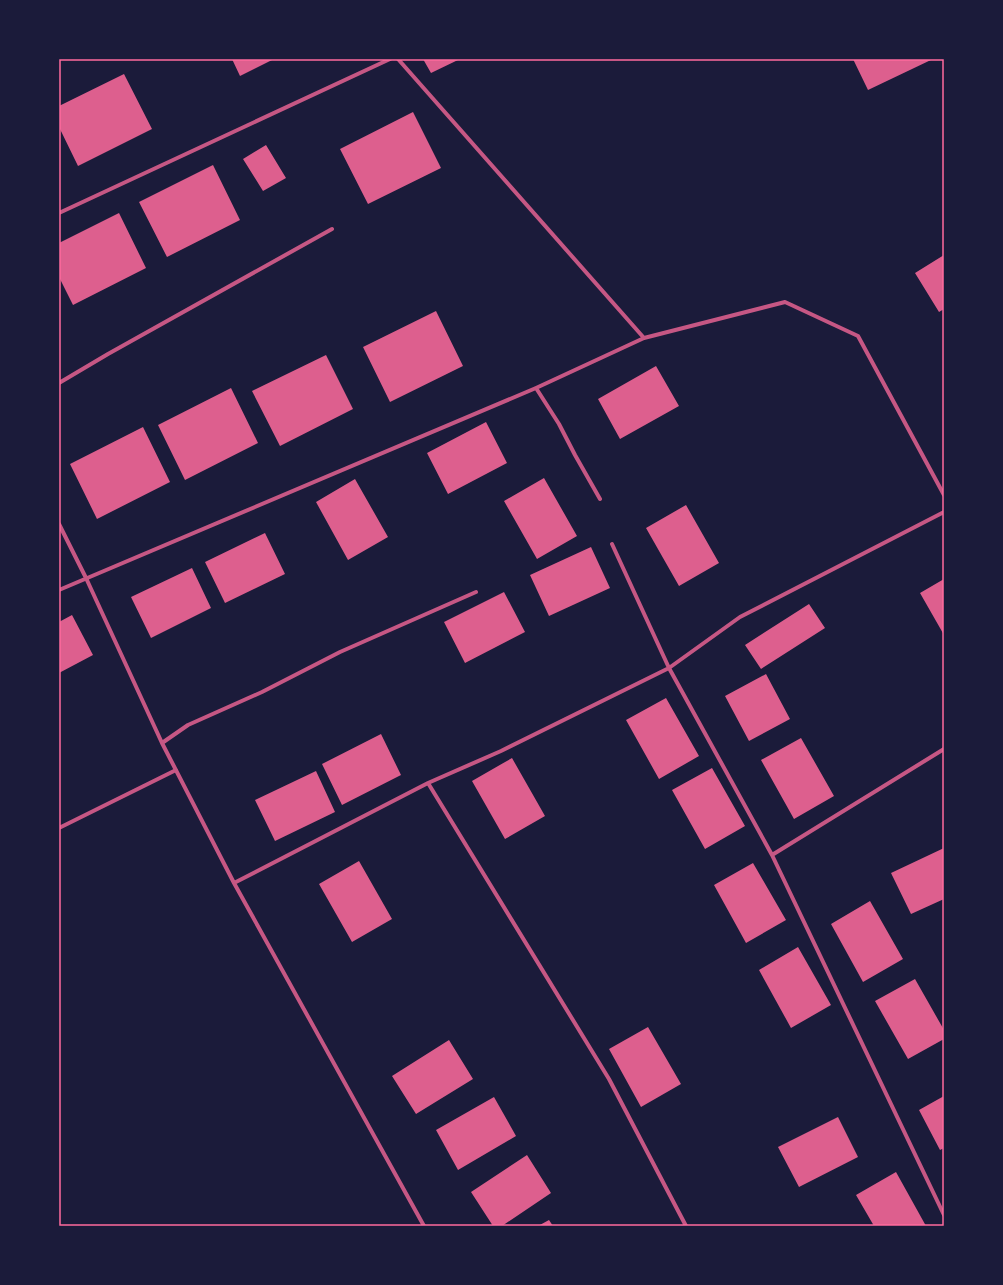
<svg xmlns="http://www.w3.org/2000/svg" width="1003" height="1285" font-family="'Noto Sans',sans-serif">
<rect width="100%" height="100%" fill="#1b1b3a"/>
<path fill="#dd5f8e" d="M 232,59 L 274,59 L 240,76 Z
M 423,59 L 460,59 L 431,73 Z
M 853,59 L 933,59 L 868,90 Z
M 124,74 L 152,129 L 78,166 L 59,127 L 59,106 Z
M 413,112 L 441,168 L 368,204 L 340,149 Z
M 266,145 L 286,178 L 263,191 L 243,159 Z
M 213,165 L 240,220 L 167,257 L 139,202 Z
M 119,213 L 146,268 L 73,305 L 59,277 L 59,243 Z
M 944,255 L 944,309 L 939,312 L 915,273 Z
M 436,311 L 463,366 L 390,402 L 363,347 Z
M 326,355 L 353,409 L 280,446 L 252,391 Z
M 656,366 L 679,406 L 620,439 L 598,399 Z
M 231,388 L 258,443 L 185,480 L 158,425 Z
M 486,422 L 507,463 L 448,494 L 427,453 Z
M 143,427 L 170,482 L 97,519 L 70,464 Z
M 544,478 L 577,536 L 537,559 L 504,501 Z
M 355,479 L 388,537 L 348,560 L 316,502 Z
M 686,505 L 719,563 L 679,586 L 646,528 Z
M 265,533 L 285,574 L 225,603 L 205,562 Z
M 591,547 L 610,588 L 549,616 L 530,575 Z
M 192,568 L 211,608 L 151,638 L 131,597 Z
M 944,579 L 944,635 L 920,593 Z
M 504,592 L 525,632 L 465,663 L 444,622 Z
M 809,604 L 825,628 L 761,669 L 745,645 Z
M 72,615 L 93,655 L 59,673 L 59,622 Z
M 766,674 L 790,719 L 749,741 L 725,696 Z
M 666,698 L 699,756 L 659,779 L 626,720 Z
M 381,734 L 401,775 L 342,805 L 322,764 Z
M 801,738 L 834,796 L 794,819 L 761,760 Z
M 512,758 L 545,816 L 505,839 L 472,781 Z
M 712,768 L 745,826 L 705,849 L 672,790 Z
M 316,771 L 335,812 L 275,841 L 255,800 Z
M 944,848 L 944,899 L 911,914 L 891,873 Z
M 359,861 L 392,919 L 352,942 L 319,884 Z
M 753,863 L 786,920 L 746,943 L 714,885 Z
M 870,901 L 903,959 L 863,982 L 831,924 Z
M 798,947 L 831,1005 L 791,1028 L 759,970 Z
M 915,979 L 944,1030 L 944,1039 L 908,1059 L 875,1001 Z
M 648,1027 L 681,1084 L 641,1107 L 609,1049 Z
M 449,1040 L 473,1079 L 416,1114 L 392,1076 Z
M 944,1096 L 944,1148 L 940,1150 L 919,1110 Z
M 494,1097 L 516,1136 L 458,1170 L 436,1130 Z
M 838,1117 L 858,1157 L 799,1187 L 778,1147 Z
M 527,1155 L 551,1193 L 502,1226 L 493,1226 L 471,1192 Z
M 896,1172 L 926,1226 L 874,1226 L 856,1195 Z
M 549,1220 L 553,1226 L 538,1226 Z"/>
<g fill="none" stroke-linecap="round" stroke-linejoin="round">
<path stroke="#c65784" stroke-width="4" d="M 398,59 L 644,338
M 59,213 L 390,59
M 59,383 L 108,354 L 332,229
M 536,388 L 559,424 L 575,455 L 600,499
M 59,524 L 86,578 L 162,743 L 234,883 L 424,1226
M 612,544 L 669,668 L 772,855 L 944,1215
M 59,590 L 536,388 L 644,338 L 785,302 L 858,336 L 944,495
M 162,743 L 188,725 L 262,692 L 340,652 L 476,592
M 428,783 L 609,1079 L 686,1226
M 59,828 L 176,770
M 772,855 L 944,749
M 234,883 L 428,783 L 501,751 L 669,668 L 740,617 L 944,512"/>
</g>
<rect width="1003" height="1285" fill="none" stroke="#1b1b3a" stroke-width="120"/>
<rect x="60" y="60" width="883" height="1165" fill="none" stroke="#ff6b9d" stroke-width="1.5"/>
</svg>
